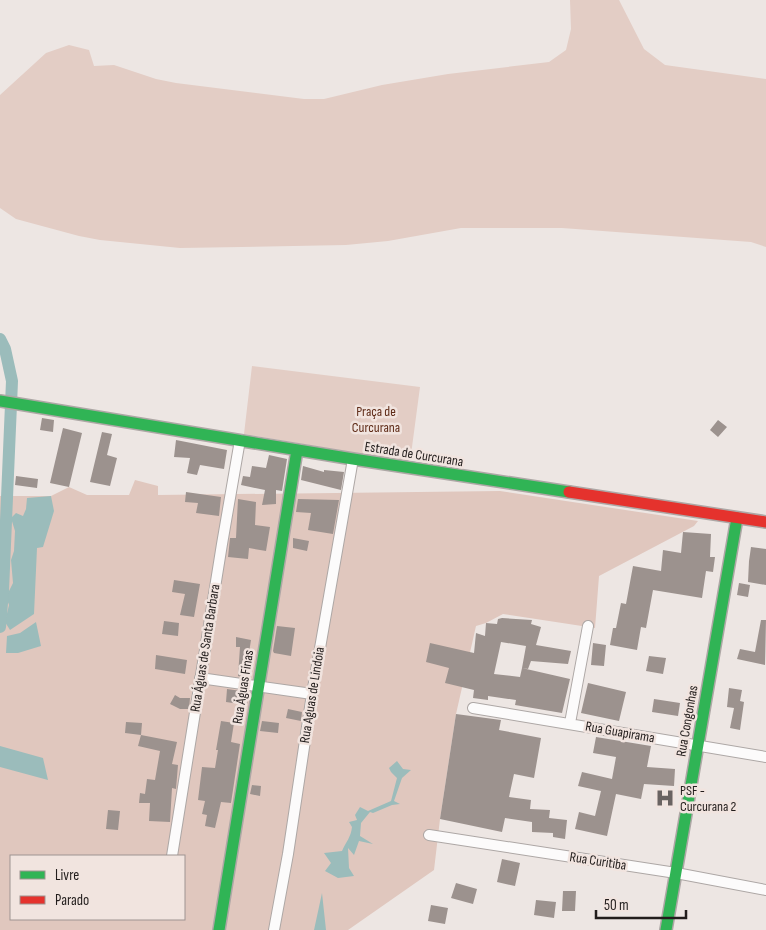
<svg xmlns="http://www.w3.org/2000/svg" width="766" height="930" font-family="'Sofia Sans Condensed',sans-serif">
<rect width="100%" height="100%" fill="#ede6e3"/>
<path fill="#e3cdc5" d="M 570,0 L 619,0 L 644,49 L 665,65 L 766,79 L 766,247 L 751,242 L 562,228 L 461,228 L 388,241 L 346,245 L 180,248 L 100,240 L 79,236 L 16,219 L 0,208 L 0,95 L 46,53 L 69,45 L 89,50 L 94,66 L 114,65 L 156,79 L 176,83 L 304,99 L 324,99 L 382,85 L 448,74 L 549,62 L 566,50 L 571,29 Z
M 252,366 L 420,387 L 410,462 L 244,434 Z"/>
<path fill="#e0c7be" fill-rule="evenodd" d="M 135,480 L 158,486 L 158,495 L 500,491 L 698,521 L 694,526 L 599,576 L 595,628 L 503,614 L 486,623 L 476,626 L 456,714 L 440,819 L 434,870 L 348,930 L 0,930 L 0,496 L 51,496 L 69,487 L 87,495 L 129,495 ZM 11,856 L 184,856 L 184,919 L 11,919 Z"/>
<path fill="#9bbcbb" d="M 51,496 L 54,511 L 43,547 L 37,548 L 34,614 L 10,630 L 5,622 L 9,605 L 6,597 L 13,583 L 11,560 L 14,551 L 15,531 L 11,518 L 16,513 L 23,516 L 26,509 L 27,498 Z
M 36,622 L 41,646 L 18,653 L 6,653 L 7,636 L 20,633 Z
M 0,746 L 43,758 L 48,780 L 0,767 Z
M 397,761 L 403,769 L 411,770 L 402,778 L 394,801 L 400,804 L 392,805 L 373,813 L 370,812 L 361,823 L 360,836 L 373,844 L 359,841 L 354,855 L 348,848 L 349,868 L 354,876 L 338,878 L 325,871 L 331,863 L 324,853 L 342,851 C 346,842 351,837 352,827 L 349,822 L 357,820 L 355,815 L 360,807 L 368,811 L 391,801 L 397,778 L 391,772 L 389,768 Z
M 322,893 L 326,930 L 314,930 Z"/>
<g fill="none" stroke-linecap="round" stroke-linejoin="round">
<path stroke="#9bbcbb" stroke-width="12" d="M 0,339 L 5,349 L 12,381 L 3,591 L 0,627"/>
</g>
<path fill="#9c928e" d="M 42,418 L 54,420 L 53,432 L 40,430 Z
M 718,420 L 727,427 L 718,437 L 710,430 Z
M 63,428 L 82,433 L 69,487 L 50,483 Z
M 102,432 L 112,434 L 107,455 L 117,458 L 110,486 L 90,482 Z
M 176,440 L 227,450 L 224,469 L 200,465 L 197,475 L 187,473 L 190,458 L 174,457 Z
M 269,455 L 287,459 L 282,491 L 276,490 L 276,504 L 262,505 L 265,490 L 241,485 L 243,476 L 250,477 L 252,466 L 266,468 Z
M 303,466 L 324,472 L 324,470 L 344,472 L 341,490 L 301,480 Z
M 16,476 L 38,479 L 37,488 L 15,485 Z
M 186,492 L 221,497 L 219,516 L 196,513 L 198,503 L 185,502 Z
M 238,499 L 256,502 L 255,525 L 270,527 L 266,551 L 249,548 L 248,559 L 228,557 L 230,538 L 236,538 Z
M 298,499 L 339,500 L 333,534 L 308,530 L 311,513 L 296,512 Z
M 683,532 L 711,534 L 710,557 L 715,557 L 713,572 L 706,571 L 702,598 L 653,590 L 646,628 L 641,627 L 637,650 L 610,645 L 613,628 L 616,628 L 621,603 L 626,604 L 633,566 L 661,571 L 663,550 L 681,553 Z
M 293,538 L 309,541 L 307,551 L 293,548 Z
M 751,547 L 766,549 L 766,585 L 748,582 L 749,561 Z
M 174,580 L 200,584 L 194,617 L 180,615 L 185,594 L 172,592 Z
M 739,583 L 750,585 L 748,597 L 737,595 Z
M 502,618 L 532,620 L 531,624 L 541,627 L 536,645 L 571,651 L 568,664 L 531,661 L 528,669 L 522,668 L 526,646 L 501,642 L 494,674 L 520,677 L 522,668 L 570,679 L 562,713 L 515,705 L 516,700 L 488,696 L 488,700 L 473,698 L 474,690 L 445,683 L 449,668 L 426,662 L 430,643 L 474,653 L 476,633 L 485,636 L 486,623 L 497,624 L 498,619 Z
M 761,620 L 766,620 L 765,665 L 737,659 L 740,649 L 755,652 Z
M 164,621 L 179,623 L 178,636 L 162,634 Z
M 277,626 L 295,628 L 291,656 L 274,653 L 273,651 Z
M 236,637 L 251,640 L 245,678 L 238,676 L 240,647 L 236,647 Z
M 593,643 L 606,645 L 604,666 L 591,665 Z
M 156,655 L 187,660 L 185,674 L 155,669 Z
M 649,656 L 666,658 L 663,674 L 646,671 Z
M 588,683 L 626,692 L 619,721 L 581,713 Z
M 729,688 L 742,690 L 740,701 L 744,702 L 740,730 L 730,728 L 734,708 L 727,707 Z
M 227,689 L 249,692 L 247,705 L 226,702 Z
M 175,695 L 180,698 L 190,698 L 189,709 L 180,709 L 170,704 Z
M 654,699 L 680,703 L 678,716 L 652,712 Z
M 288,709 L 302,712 L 301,721 L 286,718 Z
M 456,714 L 501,720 L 499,730 L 541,738 L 534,778 L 514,774 L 509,797 L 531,800 L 530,809 L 550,810 L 549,818 L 567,820 L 565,839 L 553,837 L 553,833 L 532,832 L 532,822 L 505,818 L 502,832 L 440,819 Z
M 221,721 L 234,723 L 231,742 L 240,744 L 231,803 L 221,802 L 215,828 L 205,826 L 207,815 L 202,814 L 205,801 L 198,800 L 202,767 L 215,768 L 218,750 L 216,750 Z
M 262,721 L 279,723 L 278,733 L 260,731 Z
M 126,722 L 142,723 L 141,735 L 125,733 Z
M 141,735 L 177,742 L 172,764 L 178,765 L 176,789 L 172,788 L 170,822 L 149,821 L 150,803 L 139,803 L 140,793 L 145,794 L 147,779 L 155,780 L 160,751 L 138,746 Z
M 596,737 L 651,746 L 647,767 L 675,769 L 674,786 L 644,784 L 641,799 L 616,794 L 607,836 L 575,829 L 579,812 L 595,816 L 601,791 L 578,786 L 582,772 L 612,779 L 616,757 L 593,753 Z
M 252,785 L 261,786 L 260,796 L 250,794 Z
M 108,810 L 120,811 L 118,830 L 106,829 Z
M 502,859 L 520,863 L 515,886 L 497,882 Z
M 456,883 L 477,889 L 473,904 L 451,898 Z
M 563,891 L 576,891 L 575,911 L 562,911 Z
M 536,900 L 556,902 L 554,918 L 534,915 Z
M 431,905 L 448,908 L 445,924 L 428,921 Z"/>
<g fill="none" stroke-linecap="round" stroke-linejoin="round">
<g stroke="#ada7a5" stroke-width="12">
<path id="street" d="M 200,678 L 312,694
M 473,708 L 766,757
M 570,723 L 588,626
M 429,835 L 676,873 L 766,890
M 172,856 L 222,544 L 240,440
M 274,930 L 288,854 L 312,694 L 353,459"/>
</g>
<g stroke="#ada7a5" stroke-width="14">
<path id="fast" d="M 0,401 L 353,459 L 569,492
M 219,930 L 297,450
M 666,930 L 737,518"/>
</g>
<g stroke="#ada7a5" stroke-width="14">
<path id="jam" d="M 569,492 L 766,522"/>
</g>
<use href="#street" stroke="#fcfbfb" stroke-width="10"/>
<use href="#fast" stroke="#30b455" stroke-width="11"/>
<use href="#jam" stroke="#e5322d" stroke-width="11"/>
</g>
<defs>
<g id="hospital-bare" transform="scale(1.5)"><path d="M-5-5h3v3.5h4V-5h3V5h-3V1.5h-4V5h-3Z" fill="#696362" stroke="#f1e4df" stroke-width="2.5" paint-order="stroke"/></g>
</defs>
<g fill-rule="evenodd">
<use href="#hospital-bare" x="665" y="798"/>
</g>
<g text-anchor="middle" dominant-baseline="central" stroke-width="5" stroke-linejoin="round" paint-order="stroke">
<g font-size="14" fill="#5f2b17" stroke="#f1e4df">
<text x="376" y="411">Praça de<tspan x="376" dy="16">Curcurana</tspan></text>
</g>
<g font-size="14" fill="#221d1c" stroke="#f1e4df">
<text transform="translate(414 454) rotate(9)">Estrada de Curcurana</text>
<text transform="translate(205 648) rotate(-81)">Rua Águas de Santa Barbara</text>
<text transform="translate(243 687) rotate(-81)">Rua Águas Finas</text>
<text transform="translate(312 695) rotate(-81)">Rua Aguas de Lindoia</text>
<text transform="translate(687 721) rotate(-80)">Rua Congonhas</text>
<text transform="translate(620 732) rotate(10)">Rua Guapirama</text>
<text transform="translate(598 861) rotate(9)">Rua Curitiba</text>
</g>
<g font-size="14" fill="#221d1c" stroke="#f1e4df" text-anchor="start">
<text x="680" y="790">PSF -<tspan x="680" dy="16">Curcurana 2</tspan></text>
</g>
</g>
<rect x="10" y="855" width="175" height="65" fill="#f1e4df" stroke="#9e9491"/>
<rect x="20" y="871" width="25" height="8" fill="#30b455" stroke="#9e9491"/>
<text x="55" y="880" font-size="15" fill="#221d1c">Livre</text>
<rect x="20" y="896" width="25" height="8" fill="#e5322d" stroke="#9e9491"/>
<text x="55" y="905" font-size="15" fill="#221d1c">Parado</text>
<path d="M596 910v8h90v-8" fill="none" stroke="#221d1c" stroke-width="2.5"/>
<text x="604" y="910" font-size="15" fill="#221d1c" stroke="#f1e4df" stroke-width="4" paint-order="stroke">50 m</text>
</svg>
